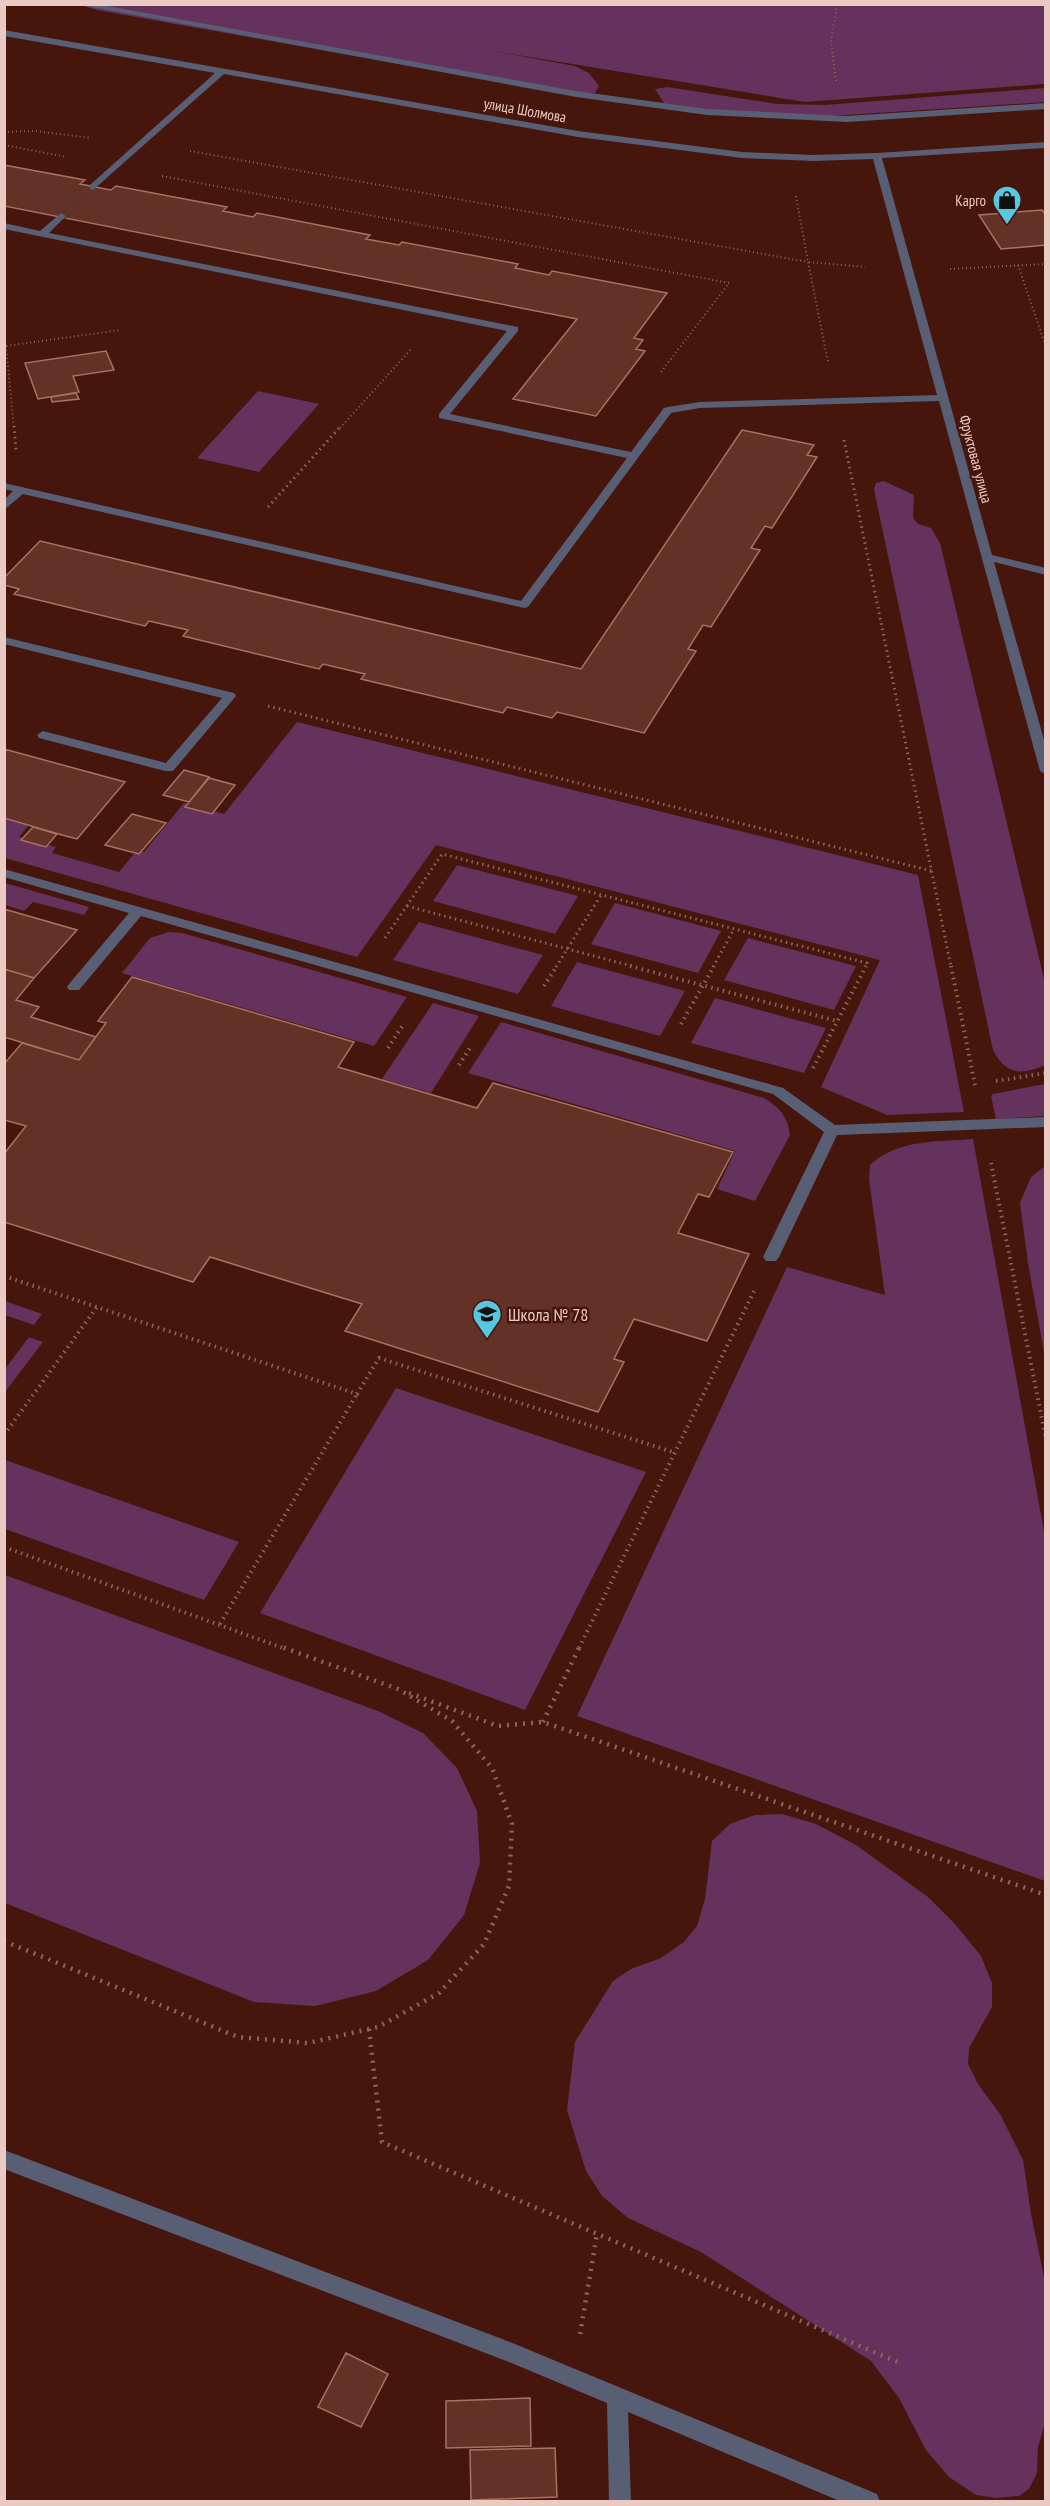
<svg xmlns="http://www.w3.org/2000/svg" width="1050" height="2506" font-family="'PT Sans Narrow',sans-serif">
<rect width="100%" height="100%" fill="#46160c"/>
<path fill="#65315d" d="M 81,5 L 1045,5 L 1045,84 L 805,102 L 487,50 L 575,66 L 589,73 L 599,86 L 595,93 L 566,94 L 97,10 Z
M 667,87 L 777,104 L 825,105 L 1045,88 L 1046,102 L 830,116 L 715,110 L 670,105 L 664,103 L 655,89 Z
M 258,391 L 319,404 L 259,472 L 197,458 Z
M 884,481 L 914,495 L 913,518 L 918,524 L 931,528 L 940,543 L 1045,983 L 1045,1065 C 1022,1076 1005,1074 993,1050 L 874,490 L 876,483 Z
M 297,722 L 918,875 L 964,1112 L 887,1115 L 821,1087 L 880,960 L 436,845 L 357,957 L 5,858 L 4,813 L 32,821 L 19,837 L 56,847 L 52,853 L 119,872 L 137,850 L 144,852 L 184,803 L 224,814 Z
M 457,865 L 578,896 L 555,934 L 433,901 Z
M 4,883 L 5,883 L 89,907 L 84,915 L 33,902 L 24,911 L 5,905 Z
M 615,903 L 721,931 L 698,973 L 591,944 Z
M 419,922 L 543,955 L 518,994 L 393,960 Z
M 169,932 L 182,933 L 407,997 L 374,1046 L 122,973 L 150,938 Z
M 748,938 L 856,966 L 834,1010 L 724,980 Z
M 577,962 L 685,991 L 660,1036 L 551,1006 Z
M 715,998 L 826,1028 L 804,1073 L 691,1043 Z
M 433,1003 L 479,1016 L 431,1093 L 382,1079 Z
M 501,1022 L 764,1098 C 780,1108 788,1117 790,1135 L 755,1201 L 717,1189 L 735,1151 L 468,1073 Z
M 1045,1084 L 1045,1116 L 996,1119 L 991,1096 L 993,1094 Z
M 973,1139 L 1045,1537 L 1045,1881 L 577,1716 L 787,1267 L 885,1295 L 869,1179 L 870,1165 C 898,1139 936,1142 973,1139 Z
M 1045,1166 L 1045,1358 L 1028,1263 L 1020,1203 L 1031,1177 Z
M 5,1301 L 42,1314 L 34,1325 L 5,1315 Z
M 29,1337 L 43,1342 L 5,1392 L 5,1369 Z
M 396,1388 L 646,1472 L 525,1710 L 260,1613 Z
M 5,1460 L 239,1542 L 204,1600 L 5,1529 Z
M 5,1575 L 378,1711 L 423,1733 L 457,1768 L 477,1811 L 480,1863 L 464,1915 L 428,1960 L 376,1991 L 315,2006 L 254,2002 L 5,1903 Z
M 782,1814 L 816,1824 L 856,1845 L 928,1897 L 955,1924 L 981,1956 L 992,1983 L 992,2007 L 969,2048 L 968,2064 L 978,2084 L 1000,2114 L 1023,2160 L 1031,2214 L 1045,2282 L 1045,2423 L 1038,2447 L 1037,2473 L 1029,2489 L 1019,2496 L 996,2498 L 976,2495 L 949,2477 L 926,2450 L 899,2398 L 871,2361 L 701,2252 L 628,2218 L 602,2196 L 586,2171 L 567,2110 L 575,2042 L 613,1981 L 631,1969 L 661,1958 L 684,1942 L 697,1926 L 705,1899 L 712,1841 L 730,1824 L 755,1815 Z"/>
<path fill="#643126" stroke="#aa7163" stroke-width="1.5" d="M 4,165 L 85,180 L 80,184 L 111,190 L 116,186 L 227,207 L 223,211 L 253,217 L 257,213 L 370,235 L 366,239 L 399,245 L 402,242 L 518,264 L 515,268 L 549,275 L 552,271 L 667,293 L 634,338 L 643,340 L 636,349 L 645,351 L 596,416 L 513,399 L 577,319 L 4,206 Z
M 1042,210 L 1046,215 L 1046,245 L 1001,249 L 979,215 Z
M 106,351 L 114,370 L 73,376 L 79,392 L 38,399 L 25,363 Z
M 76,393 L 79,399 L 52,402 L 51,397 Z
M 742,430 L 814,445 L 807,455 L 817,457 L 772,528 L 765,526 L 751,548 L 760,550 L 711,627 L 703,625 L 688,649 L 696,651 L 644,733 L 557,712 L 552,718 L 507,707 L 503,713 L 361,679 L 365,674 L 323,664 L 319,669 L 183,636 L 188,630 L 149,621 L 145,626 L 14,594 L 19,589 L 4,585 L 4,578 L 40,541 L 581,669 Z
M 4,749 L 125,782 L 77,839 L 62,835 L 4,818 Z
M 184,770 L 209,777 L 189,802 L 163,795 Z
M 209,778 L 235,785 L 212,814 L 185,807 Z
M 132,814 L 166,823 L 139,854 L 105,845 Z
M 33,827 L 57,834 L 46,847 L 21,840 Z
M 4,909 L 77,930 L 34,978 L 4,969 Z
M 4,969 L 34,978 L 16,1000 L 39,1007 L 31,1017 L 96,1037 L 79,1060 L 4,1037 Z
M 132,977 L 354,1042 L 338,1067 L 477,1108 L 493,1083 L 733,1152 L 709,1197 L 698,1194 L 678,1233 L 749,1254 L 707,1341 L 634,1319 L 614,1359 L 624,1362 L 598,1412 L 345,1331 L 362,1304 L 210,1257 L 193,1282 L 4,1222 L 4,1154 L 26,1126 L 4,1120 L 4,1064 L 22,1043 L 79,1060 L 106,1023 L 98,1021 Z
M 346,2353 L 388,2374 L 361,2427 L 318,2407 Z
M 530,2398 L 531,2446 L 446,2448 L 446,2401 Z
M 555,2448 L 557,2497 L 471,2500 L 470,2450 Z"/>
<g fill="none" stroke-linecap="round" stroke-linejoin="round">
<path stroke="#5f3127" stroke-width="10" stroke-dasharray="10 4.5" stroke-linecap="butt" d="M 61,216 L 93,187"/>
<path stroke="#8e655c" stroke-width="2" stroke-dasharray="1 3" stroke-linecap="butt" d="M 836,81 L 831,41 L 837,4
M 4,132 L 36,131 L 91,138
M 4,145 L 66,157
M 190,151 L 808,262 L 828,362
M 162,176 L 729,283 L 661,372
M 796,196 L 808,262 L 865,267
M 1018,265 L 1046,347
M 950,269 L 1046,264
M 4,343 L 6,346 L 120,330
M 6,346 L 14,428
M 340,428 L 412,348"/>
<path stroke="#8e655c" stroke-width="3" stroke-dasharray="1.5 4" stroke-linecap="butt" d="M 14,426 L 16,450
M 844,440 L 951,967
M 268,507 L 341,426
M 268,706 L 932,871
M 407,906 L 635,967
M 385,938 L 442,854 L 867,963 L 865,967
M 556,967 L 601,895
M 713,967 L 734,929"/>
<path stroke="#8e655c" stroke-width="4" stroke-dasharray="1.5 4.5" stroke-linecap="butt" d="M 630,966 L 837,1021
M 951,966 L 975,1085
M 544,986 L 557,966
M 681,1024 L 714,966
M 388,1048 L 403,1025
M 459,1065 L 472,1045
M 813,1068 L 866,966
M 996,1081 L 1046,1073
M 991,1163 L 1046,1439
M 4,1276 L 357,1394 L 379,1358 L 676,1453
M 4,1435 L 97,1307
M 4,1547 L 283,1648
M 220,1624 L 357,1394
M 579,1648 L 755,1289"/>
<path stroke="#8e655c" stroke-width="4.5" stroke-dasharray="2 6" stroke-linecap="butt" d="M 409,1693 L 498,1726 L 543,1722 L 1046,1895
M 543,1722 L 580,1646
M 4,1941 L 238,2037 L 308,2043 L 378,2027 L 439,1993 L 484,1944 L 509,1886 L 512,1824 L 492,1768 L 452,1721 L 398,1689 L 279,1646
M 369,2029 L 382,2142 L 902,2364
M 580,2334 L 597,2234"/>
<path fill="#585e73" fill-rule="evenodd" d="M 75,4 L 96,4 L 576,91 L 707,109 L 847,116 L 1046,103 L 1046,109 L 847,122 L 707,115 L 576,97 Z
M 4,30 L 578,131 L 742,152 L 813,155 L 877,153 L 1046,142 L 1046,148 L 882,158 L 992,555 L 1046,568 L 1046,575 L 994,562 L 1046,747 L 1046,775 L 1040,771 L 939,401 L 700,408 L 671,413 L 528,607 L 524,608 L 23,494 L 4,510 L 4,500 L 13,491 L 4,489 L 4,483 L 521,601 L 627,458 L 439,418 L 439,414 L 507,331 L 4,229 L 4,223 L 40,231 L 61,213 L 66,216 L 49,233 L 518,327 L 518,331 L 450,414 L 631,452 L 664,408 L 668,407 L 700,402 L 937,395 L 873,159 L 813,161 L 742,158 L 578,137 L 224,74 L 93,190 L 90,189 L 90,185 L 215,73 L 4,36 Z
M 4,637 L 234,693 L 236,696 L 173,771 L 165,771 L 39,738 L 37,735 L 43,731 L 166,763 L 222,698 L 4,644 Z
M 4,869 L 783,1088 L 835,1125 L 1046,1117 L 1046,1127 L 837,1135 L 779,1257 L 776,1261 L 766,1261 L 763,1257 L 824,1132 L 773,1094 L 141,916 L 79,990 L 69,990 L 67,987 L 69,984 L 129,913 L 4,877 Z
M 4,2150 L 510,2342 L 877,2494 L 880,2502 L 842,2502 L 628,2412 L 631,2502 L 609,2502 L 607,2403 L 509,2362 L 4,2169 Z"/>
</g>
<defs>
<g id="shop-pin" transform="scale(1.5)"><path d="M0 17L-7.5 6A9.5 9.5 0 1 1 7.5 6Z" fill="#56c9e1" stroke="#46160c"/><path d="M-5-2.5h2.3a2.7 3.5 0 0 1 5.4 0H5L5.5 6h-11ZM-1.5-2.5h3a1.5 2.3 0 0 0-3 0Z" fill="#111"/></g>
<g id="school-pin" transform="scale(1.5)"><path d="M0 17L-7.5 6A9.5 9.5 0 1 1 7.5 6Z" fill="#56c9e1" stroke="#46160c"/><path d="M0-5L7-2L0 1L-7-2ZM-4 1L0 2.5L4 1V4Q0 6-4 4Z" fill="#111"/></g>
</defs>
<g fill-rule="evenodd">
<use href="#shop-pin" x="1007" y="200"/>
<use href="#school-pin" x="487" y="1314"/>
</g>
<g text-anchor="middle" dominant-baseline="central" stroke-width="5" stroke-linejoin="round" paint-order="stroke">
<g font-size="15" fill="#eacac2" stroke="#46160c">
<text transform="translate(525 110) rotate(10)">улица Шолмова</text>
<text transform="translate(976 459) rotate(75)">Фруктовая улица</text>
</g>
<g font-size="15" fill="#eacac2" stroke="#46160c" text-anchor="end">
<text x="986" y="200">Карго</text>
</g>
<g font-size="18" fill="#eacac2" stroke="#46160c" text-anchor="start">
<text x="508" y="1314">Школа № 78</text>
</g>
</g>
<rect width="1050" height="2506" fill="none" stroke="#eacac2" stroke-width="12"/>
</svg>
